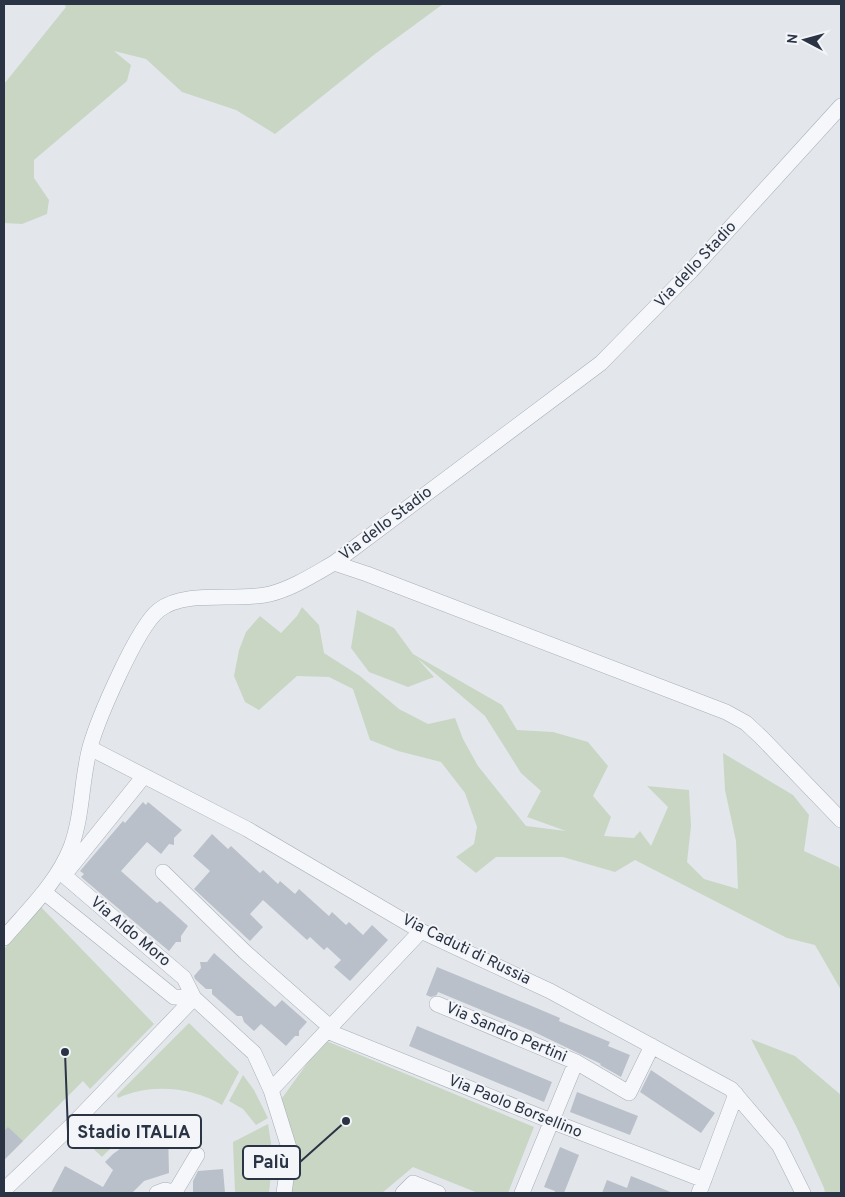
<svg xmlns="http://www.w3.org/2000/svg" width="845" height="1197" font-family="Overpass,sans-serif">
<rect width="100%" height="100%" fill="#e3e7ec"/>
<path fill="#c9d6c4" d="M 64,4 L 443,4 L 375,54 L 275,134 L 236,110 L 182,92 L 146,59 L 114,51 L 131,65 L 127,81 L 34,160 L 34,178 L 49,200 L 47,214 L 22,224 L 4,223 L 4,84 L 66,7 Z
M 302,607 L 319,625 L 324,653 L 360,676 L 399,709 L 428,724 L 455,718 L 463,739 L 478,766 L 526,826 L 566,831 L 527,817 L 541,791 L 521,773 L 485,716 L 417,658 L 434,677 L 408,687 L 369,672 L 351,648 L 357,610 L 394,628 L 413,654 L 502,705 L 517,730 L 553,732 L 588,742 L 608,766 L 593,796 L 611,817 L 604,836 L 634,838 L 640,831 L 651,846 L 668,807 L 647,786 L 689,790 L 691,826 L 687,862 L 704,879 L 738,889 L 736,841 L 725,790 L 723,753 L 793,795 L 809,815 L 804,851 L 839,867 L 841,873 L 841,990 L 815,945 L 787,938 L 635,860 L 615,872 L 563,857 L 496,857 L 476,873 L 456,857 L 474,844 L 477,827 L 465,793 L 441,762 L 398,751 L 370,740 L 353,689 L 329,677 L 297,676 L 259,710 L 245,702 L 234,676 L 239,650 L 246,632 L 260,616 L 281,633 L 297,616 Z
M 41,907 L 154,1024 L 90,1089 L 83,1081 L 4,1160 L 4,949 Z
M 189,1023 L 239,1072 L 222,1105 C 192,1087 151,1083 118,1098 L 117,1095 Z
M 751,1039 L 795,1056 L 841,1095 L 841,1193 L 825,1193 L 824,1188 L 797,1128 Z
M 324,1040 L 534,1127 L 508,1193 L 478,1193 L 413,1167 L 382,1193 L 290,1193 L 277,1105 Z
M 243,1075 L 254,1090 L 268,1118 L 256,1125 L 243,1109 L 229,1101 Z
M 169,1116 L 188,1118 C 200,1130 185,1142 174,1146 L 172,1125 C 145,1128 121,1136 102,1157 L 82,1138 L 106,1128 L 134,1118 Z
M 268,1124 L 273,1156 L 269,1193 L 235,1193 L 233,1142 Z"/>
<path fill="#bac0ca" d="M 143,802 L 146,805 L 148,802 L 182,830 L 174,838 L 174,845 L 169,844 L 161,854 L 147,842 L 121,871 L 157,903 L 160,901 L 188,926 L 181,936 L 181,942 L 176,942 L 169,951 L 81,877 L 84,874 L 80,871 L 123,821 L 125,823 Z
M 212,834 L 228,849 L 231,846 L 260,873 L 263,870 L 278,884 L 280,881 L 295,894 L 299,889 L 329,916 L 332,912 L 346,925 L 349,922 L 363,935 L 372,925 L 388,940 L 350,981 L 334,967 L 341,960 L 327,947 L 324,950 L 310,937 L 307,940 L 263,900 L 250,914 L 263,927 L 250,941 L 194,889 L 210,871 L 193,856 Z
M 214,953 L 275,1007 L 282,1000 L 307,1022 L 299,1031 L 299,1036 L 295,1036 L 286,1046 L 261,1024 L 254,1031 L 244,1022 L 242,1016 L 237,1016 L 212,994 L 212,989 L 206,989 L 195,979 L 194,976 L 201,968 L 200,962 L 207,962 Z
M 437,967 L 527,1004 L 560,1018 L 559,1021 L 610,1042 L 608,1046 L 630,1055 L 621,1077 L 600,1065 L 601,1064 L 532,1031 L 438,992 L 437,995 L 431,997 L 426,995 Z
M 417,1026 L 552,1082 L 544,1102 L 409,1046 Z
M 651,1070 L 715,1113 L 701,1133 L 640,1092 Z
M 577,1092 L 638,1116 L 630,1135 L 570,1112 Z
M 8,1127 L 23,1141 L 4,1160 L 4,1131 Z
M 168,1132 L 169,1173 L 144,1181 L 132,1193 L 51,1193 L 65,1166 L 103,1187 L 113,1170 L 105,1162 L 113,1154 L 128,1143 Z
M 560,1147 L 579,1155 L 564,1193 L 554,1193 L 555,1191 L 544,1187 Z
M 223,1169 L 225,1193 L 193,1193 L 193,1181 L 198,1171 Z
M 631,1176 L 673,1193 L 602,1193 L 607,1180 L 627,1188 Z"/>
<g fill="none" stroke-linecap="round" stroke-linejoin="round">
<g stroke="#a8aeb7" stroke-width="16">
<path id="minor" d="M 334,563 L 367,574 L 726,712 L 746,723 L 762,738 L 841,820
M 90,748 L 247,829 L 421,931 L 550,991 L 731,1089 L 779,1145 L 803,1193
M 63,870 L 69,869 L 144,776
M 59,871 L 184,978 L 194,998 L 254,1053 L 271,1090 L 290,1151 L 284,1193
M 163,872 L 245,952 L 330,1027
M 44,892 L 174,997 L 194,998
M 4,938 C 28,910 57,883 71,847 C 83,814 81,781 90,747 C 98,719 137,627 159,610 C 186,589 237,602 270,594 C 293,588 313,575 334,563 L 601,363 L 691,271 L 841,106
M 437,1004 L 576,1062 L 629,1093 L 652,1046
M 327,1031 L 551,1121 L 704,1180
M 271,1090 L 421,931
M 4,1190 L 74,1123 L 194,998
M 157,1193 L 165,1190 L 175,1192
M 176,1193 L 175,1192 L 197,1155
M 403,1193 L 413,1183 L 438,1193
M 522,1193 L 576,1062
M 699,1193 L 736,1094"/>
</g>
<use href="#minor" stroke="#f6f7fa" stroke-width="15"/>
</g>
<g text-anchor="middle" dominant-baseline="central" stroke-width="4" stroke-linejoin="round" paint-order="stroke">
<g font-size="16" fill="#2a3445" stroke="#f3f5f9">
<text transform="translate(696 265) rotate(-47)">Via dello Stadio</text>
<text transform="translate(386 524) rotate(-37)">Via dello Stadio</text>
<text transform="translate(130 932) rotate(40)">Via Aldo Moro</text>
<text transform="translate(466 950) rotate(26)">Via Caduti di Russia</text>
<text transform="translate(506 1033) rotate(23)">Via Sandro Pertini</text>
<text transform="translate(515 1107) rotate(22)">Via Paolo Borsellino</text>
</g>
</g>
<path fill="none" stroke="#2a3445" stroke-width="2" d="M65 1052L68 1132M346 1121L300 1162"/>
<g fill="#2a3445" stroke="#f3f5f9" stroke-width="2">
<circle cx="65" cy="1052" r="5"/>
<circle cx="346" cy="1121" r="5"/>
</g>
<g fill="#f3f5f9" stroke="#2a3445" stroke-width="2">
<rect x="68" y="1115" width="133" height="33" rx="5"/>
<rect x="243" y="1146" width="57" height="33" rx="5"/>
</g>
<g font-size="18" text-anchor="middle" font-weight="bold" fill="#2a3445">
<text x="134" y="1138">Stadio ITALIA</text>
<text x="271" y="1168">Palù</text>
</g>
<rect width="845" height="1197" fill="none" stroke="#2a3445" stroke-width="10"/>
<g transform="translate(805 40) rotate(276)" stroke="#f3f5f9" stroke-width="4" paint-order="stroke">
<path d="M0-4L9 19L0 12L-9 19Z" fill="#2a3445"/>
<text y="-8" font-size="14" font-weight="bold" text-anchor="middle" fill="#2a3445">N</text>
</g>
</svg>
